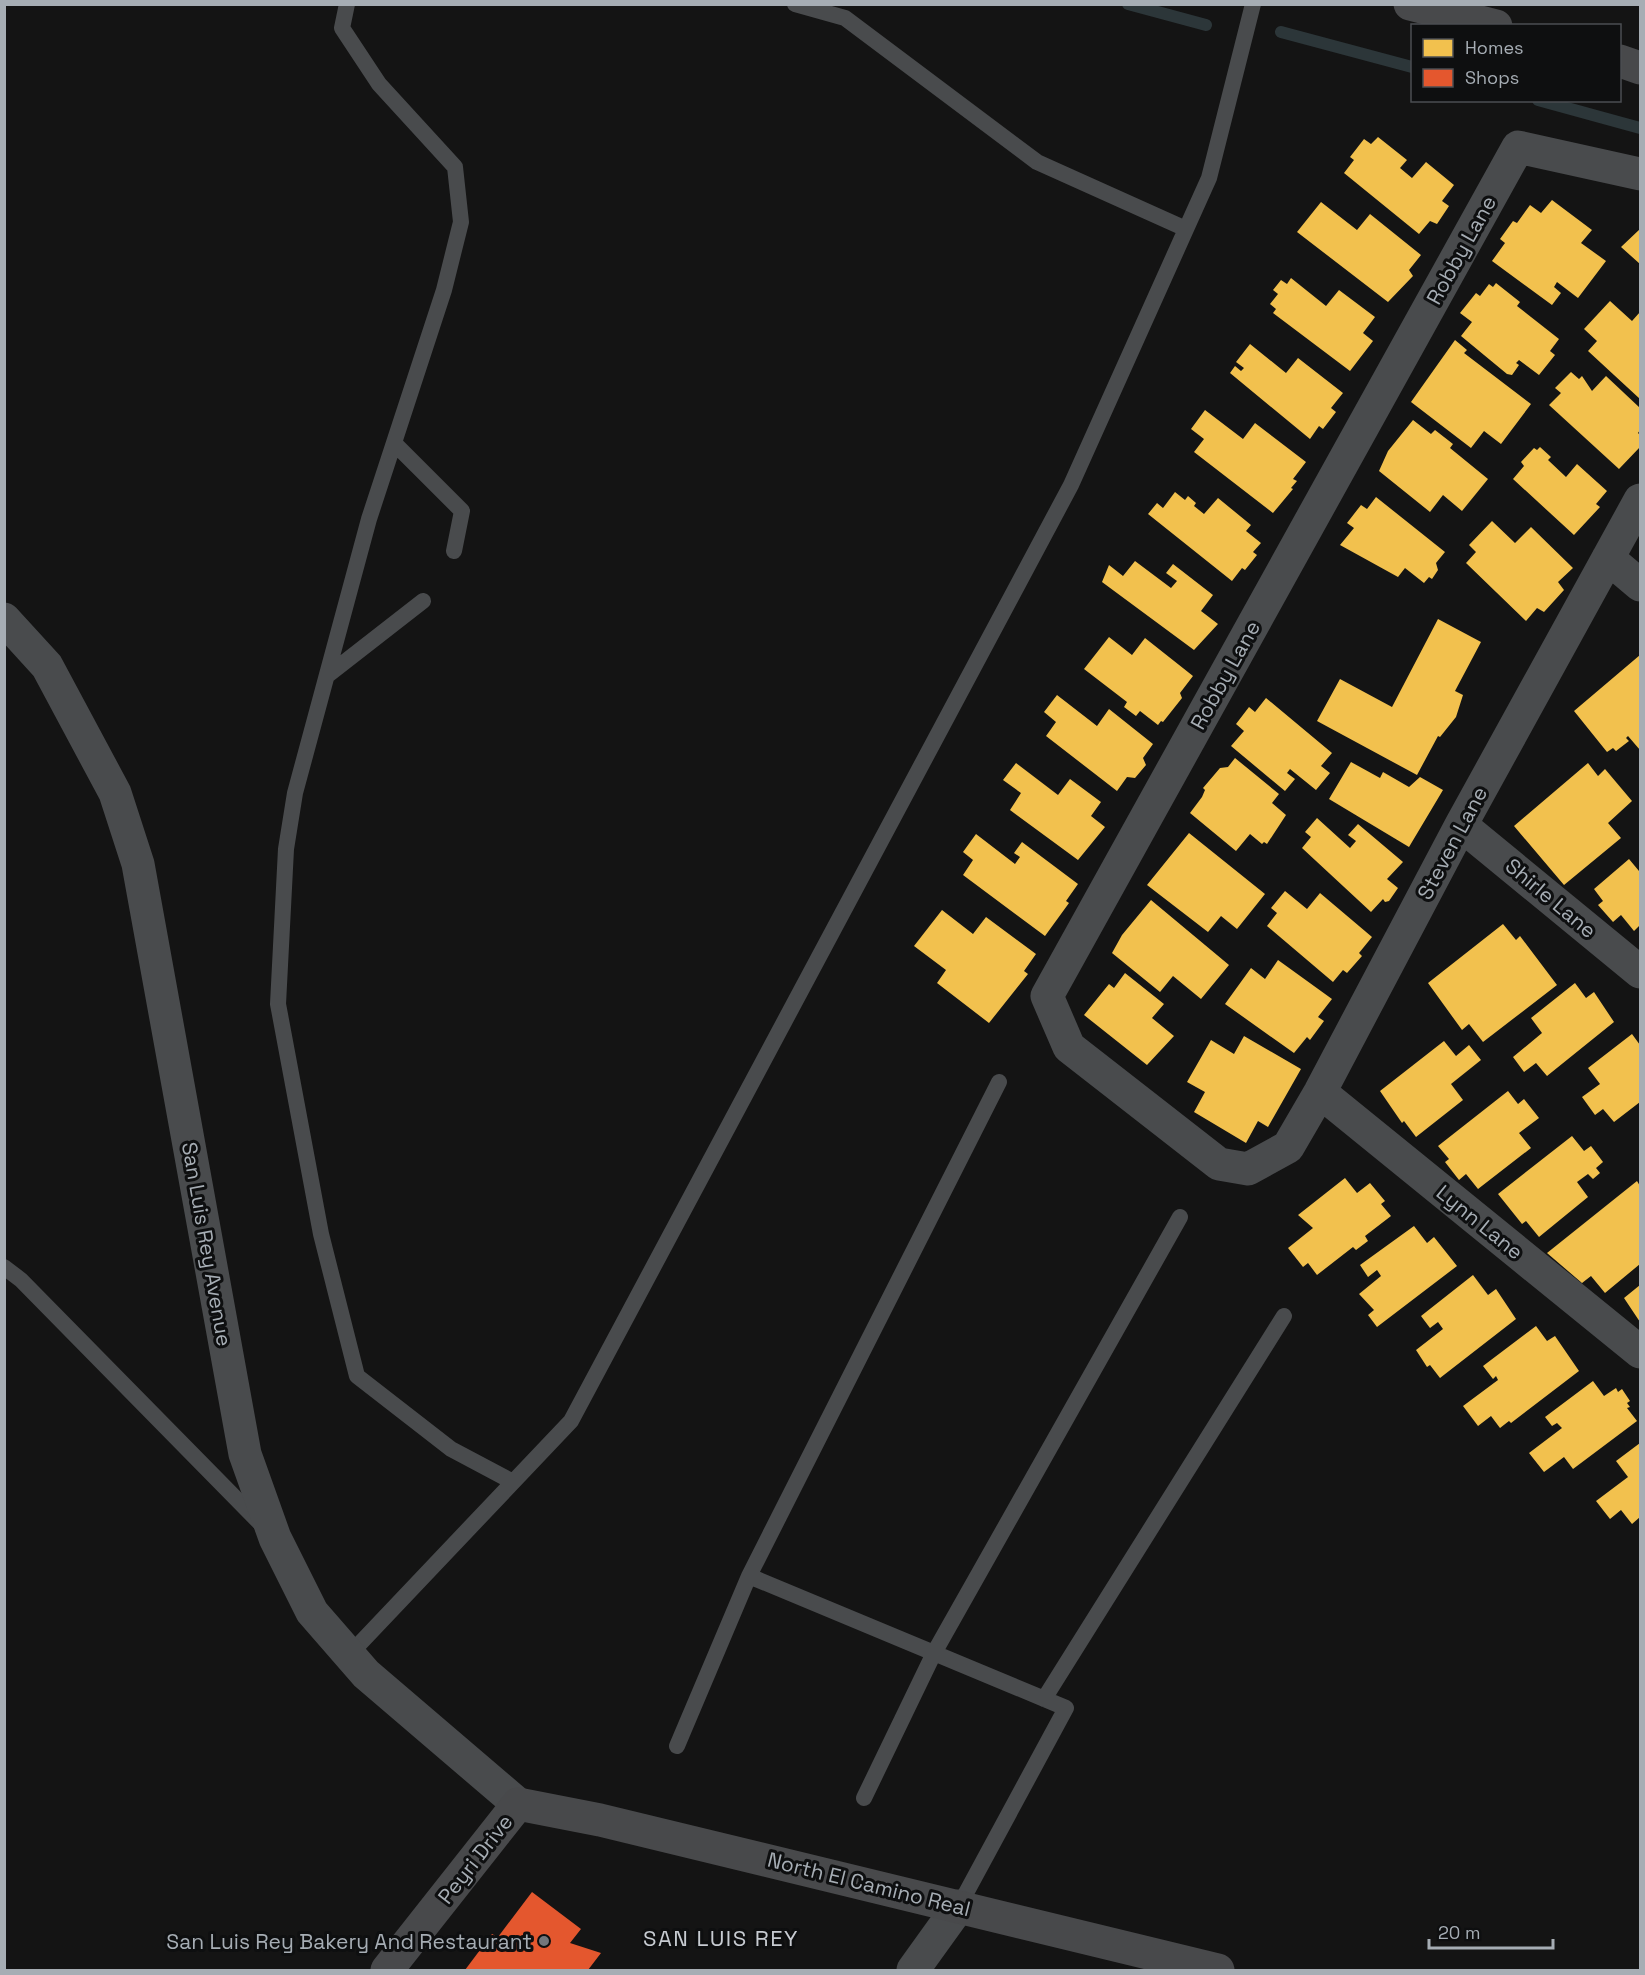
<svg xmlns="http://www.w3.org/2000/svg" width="1645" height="1975" font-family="'Space Grotesk',sans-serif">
<rect width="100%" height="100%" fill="#141414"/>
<path fill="#f2c14e" d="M 1378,137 L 1407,160 L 1400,168 L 1412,178 L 1426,162 L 1454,185 L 1442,201 L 1449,206 L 1437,224 L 1430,221 L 1419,234 L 1344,173 L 1354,160 L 1350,157 L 1364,139 L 1371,144 Z
M 1552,200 L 1592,230 L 1581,243 L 1606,261 L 1578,298 L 1557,282 L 1554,287 L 1561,293 L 1552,305 L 1492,261 L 1505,243 L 1500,239 L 1513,221 L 1517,223 L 1530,205 L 1541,213 Z
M 1321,202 L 1357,230 L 1370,214 L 1421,255 L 1409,270 L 1413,276 L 1388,302 L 1297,232 Z
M 1640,229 L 1640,264 L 1621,247 Z
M 1291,278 L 1326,306 L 1339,290 L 1375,317 L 1363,333 L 1373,341 L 1350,371 L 1273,313 L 1276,309 L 1270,304 L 1278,294 L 1273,290 L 1281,280 L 1287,284 Z
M 1496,283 L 1520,302 L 1517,306 L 1559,339 L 1550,351 L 1555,355 L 1539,375 L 1519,360 L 1516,363 L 1519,365 L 1512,375 L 1507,374 L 1461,336 L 1472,322 L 1460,313 L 1476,293 L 1480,296 L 1489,284 L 1493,287 Z
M 1610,301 L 1632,321 L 1640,312 L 1640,399 L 1588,351 L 1597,341 L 1584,329 Z
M 1455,340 L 1467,350 L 1464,353 L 1531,404 L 1501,444 L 1484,431 L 1471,448 L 1411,402 Z
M 1250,344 L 1286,373 L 1298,358 L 1343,393 L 1331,408 L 1336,412 L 1323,429 L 1319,426 L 1310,439 L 1230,373 L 1235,366 L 1241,371 L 1244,368 L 1236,362 Z
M 1571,372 L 1579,379 L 1582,376 L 1592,391 L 1606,376 L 1640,408 L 1640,430 L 1638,433 L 1640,435 L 1640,447 L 1619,469 L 1549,405 L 1561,393 L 1555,388 Z
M 1205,410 L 1243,439 L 1255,423 L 1306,462 L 1293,479 L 1297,481 L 1291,488 L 1293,489 L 1273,513 L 1194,452 L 1204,439 L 1191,429 Z
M 1413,420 L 1431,434 L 1435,430 L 1453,444 L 1450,448 L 1488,479 L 1462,511 L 1443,495 L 1430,512 L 1379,471 L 1388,451 Z
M 1540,447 L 1551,457 L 1548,460 L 1566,477 L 1577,464 L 1607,491 L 1596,504 L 1600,507 L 1574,535 L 1513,479 L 1524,466 L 1521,462 L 1534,448 L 1537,450 Z
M 1175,492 L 1185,500 L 1188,496 L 1196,503 L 1194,506 L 1204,514 L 1218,498 L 1251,525 L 1246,531 L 1261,543 L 1253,552 L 1257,555 L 1245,570 L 1242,568 L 1232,581 L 1148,514 L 1157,503 L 1163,508 Z
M 1376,497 L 1445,552 L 1436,563 L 1438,570 L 1432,579 L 1429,577 L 1424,583 L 1405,568 L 1398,577 L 1340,545 L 1354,528 L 1347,523 L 1361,505 L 1367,509 Z
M 1492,521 L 1515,543 L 1531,527 L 1573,568 L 1558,582 L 1564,590 L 1544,612 L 1537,608 L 1526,621 L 1466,563 L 1476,552 L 1469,545 Z
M 1135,561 L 1171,588 L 1177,581 L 1166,573 L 1173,564 L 1213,595 L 1201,611 L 1218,624 L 1194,650 L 1102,582 L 1109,565 L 1123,576 Z
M 1438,619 L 1481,642 L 1455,691 L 1463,695 L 1456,717 L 1440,737 L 1438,736 L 1417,775 L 1317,721 L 1340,679 L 1392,707 Z
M 1109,637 L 1132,655 L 1145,638 L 1193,676 L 1180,693 L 1182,698 L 1163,722 L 1161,721 L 1158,725 L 1140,711 L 1136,716 L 1124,707 L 1127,702 L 1084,669 Z
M 1640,655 L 1640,750 L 1628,736 L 1626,738 L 1629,741 L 1616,751 L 1613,748 L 1607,752 L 1574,711 Z
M 1057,695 L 1097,726 L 1109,709 L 1153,744 L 1143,758 L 1146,765 L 1135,778 L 1127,777 L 1117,791 L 1046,736 L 1056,722 L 1044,712 Z
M 1266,698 L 1332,753 L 1321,766 L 1330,773 L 1316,790 L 1290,769 L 1287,773 L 1295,779 L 1285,791 L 1231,746 L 1244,731 L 1236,724 L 1249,707 L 1255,712 Z
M 1235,758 L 1279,794 L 1272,803 L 1286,815 L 1267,844 L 1264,842 L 1262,844 L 1250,834 L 1236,851 L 1190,813 L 1202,797 L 1205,790 L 1203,788 L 1220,768 L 1228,767 Z
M 1351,762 L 1380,778 L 1383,772 L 1409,787 L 1420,777 L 1443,790 L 1409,847 L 1329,799 Z
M 1016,763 L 1058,795 L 1070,779 L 1101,802 L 1091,816 L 1105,827 L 1078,860 L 1010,810 L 1021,793 L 1003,780 Z
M 1588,763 L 1598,776 L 1605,769 L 1632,801 L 1608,823 L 1621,838 L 1564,885 L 1514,826 Z
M 1317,818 L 1350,848 L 1356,841 L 1348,835 L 1358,824 L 1403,862 L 1387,879 L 1398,888 L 1389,901 L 1385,902 L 1383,899 L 1371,912 L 1302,848 L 1311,837 L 1305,832 Z
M 1189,833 L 1265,894 L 1237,929 L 1221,916 L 1208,932 L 1147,885 Z
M 976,834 L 1015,864 L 1020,857 L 1014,853 L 1022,842 L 1078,884 L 1066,901 L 1069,903 L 1045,936 L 963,875 L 973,860 L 963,852 Z
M 1629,859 L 1639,871 L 1640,869 L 1640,925 L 1634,931 L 1621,915 L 1613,922 L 1598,905 L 1603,901 L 1594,889 Z
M 1285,891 L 1307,909 L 1320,893 L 1372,937 L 1359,953 L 1362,956 L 1347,973 L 1343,970 L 1333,982 L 1267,926 L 1277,913 L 1271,908 Z
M 1151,900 L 1229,965 L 1201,999 L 1173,976 L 1160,992 L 1112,953 L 1122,935 Z
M 942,910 L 973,934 L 986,917 L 1036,954 L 1024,971 L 1028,974 L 989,1023 L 937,983 L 946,970 L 914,946 Z
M 1503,924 L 1516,940 L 1520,936 L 1557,985 L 1483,1042 L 1469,1024 L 1462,1030 L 1428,983 Z
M 1278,960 L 1332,999 L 1318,1017 L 1324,1021 L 1310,1040 L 1307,1037 L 1294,1053 L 1225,1004 L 1251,968 L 1265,979 Z
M 1125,973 L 1164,1004 L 1152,1018 L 1174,1036 L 1147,1065 L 1084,1015 L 1109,984 L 1114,988 Z
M 1575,983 L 1586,998 L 1594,992 L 1614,1022 L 1547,1076 L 1536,1063 L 1524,1072 L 1513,1057 L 1542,1033 L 1531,1018 Z
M 1632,1034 L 1640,1045 L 1640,1102 L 1614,1122 L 1603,1109 L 1595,1115 L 1582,1097 L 1600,1084 L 1588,1068 Z
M 1244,1036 L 1301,1069 L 1268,1127 L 1258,1121 L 1246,1143 L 1194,1112 L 1205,1092 L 1187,1082 L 1211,1040 L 1234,1054 Z
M 1444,1041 L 1456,1056 L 1469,1045 L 1481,1060 L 1451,1084 L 1463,1100 L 1416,1137 L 1404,1121 L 1402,1123 L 1380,1091 Z
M 1508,1091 L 1518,1104 L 1524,1099 L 1539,1118 L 1519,1133 L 1531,1148 L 1478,1189 L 1466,1174 L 1459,1180 L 1445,1162 L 1449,1159 L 1438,1146 Z
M 1572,1136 L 1584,1151 L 1591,1146 L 1603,1162 L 1596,1168 L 1600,1173 L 1593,1179 L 1588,1174 L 1577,1182 L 1588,1197 L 1539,1237 L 1526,1221 L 1522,1224 L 1498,1194 Z
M 1345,1178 L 1357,1193 L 1370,1183 L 1385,1201 L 1381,1204 L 1391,1216 L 1365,1236 L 1368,1241 L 1356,1250 L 1353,1247 L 1317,1275 L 1308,1263 L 1303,1267 L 1288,1248 L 1313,1228 L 1298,1215 Z
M 1637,1181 L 1640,1186 L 1640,1264 L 1605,1293 L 1591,1276 L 1582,1283 L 1547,1253 Z
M 1414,1226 L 1427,1243 L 1434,1237 L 1457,1266 L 1377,1327 L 1368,1315 L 1374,1310 L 1359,1294 L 1381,1276 L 1377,1270 L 1368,1277 L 1360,1265 Z
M 1473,1275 L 1488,1295 L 1496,1289 L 1516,1319 L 1440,1378 L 1430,1365 L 1427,1367 L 1416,1350 L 1443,1329 L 1438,1322 L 1430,1328 L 1421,1316 Z
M 1640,1285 L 1640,1322 L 1624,1298 Z
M 1536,1326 L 1547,1341 L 1555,1336 L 1579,1371 L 1511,1423 L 1509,1421 L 1500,1428 L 1491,1416 L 1478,1426 L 1463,1406 L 1498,1380 L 1496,1376 L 1493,1379 L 1483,1366 Z
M 1593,1381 L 1604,1396 L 1616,1388 L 1618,1392 L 1622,1389 L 1630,1401 L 1627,1403 L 1630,1407 L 1627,1408 L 1637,1421 L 1573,1469 L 1564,1457 L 1544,1472 L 1529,1453 L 1562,1428 L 1557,1423 L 1552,1426 L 1545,1417 Z
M 1640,1443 L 1640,1517 L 1632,1524 L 1621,1510 L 1610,1519 L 1596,1501 L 1628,1477 L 1616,1461 Z"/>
<path fill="#e4572e" d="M 532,1892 L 581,1929 L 570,1943 L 601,1953 L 588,1970 L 465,1970 L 492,1934 L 498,1937 Z"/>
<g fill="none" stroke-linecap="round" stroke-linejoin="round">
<path stroke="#2c3639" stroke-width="12" d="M 1128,4 L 1206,25
M 1281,32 L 1412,67
M 1538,100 L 1640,128"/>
<path stroke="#494b4d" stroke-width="16" d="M 347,4 L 342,28 L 379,84 L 455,167 L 461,222 L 444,290 L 369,519 L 295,793 L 286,849 L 278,1004 L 321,1234 L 357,1376 L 451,1449 L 513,1482
M 795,4 L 845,18 L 1037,162 L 1186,229
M 394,443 L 462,511 L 454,551
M 328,675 L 423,601
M 4,1267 L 21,1280 L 264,1527
M 349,1655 L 571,1421 L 1071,485 L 1209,178 L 1253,4
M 1044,1699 L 1284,1316
M 677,1746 L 749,1576
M 864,1798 L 934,1653 L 1180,1217
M 959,1906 L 1066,1708 L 749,1576 L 999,1082"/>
<path stroke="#494b4d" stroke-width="33" d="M 1640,174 L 1518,147 L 1047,996 L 1069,1047 L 1219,1164 L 1248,1169 L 1288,1147 L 1320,1092 L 1461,825 L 1640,500
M 1608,558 L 1640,585
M 4,619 L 47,666 L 115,793 L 138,864 L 245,1454 L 275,1538 L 312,1612 L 366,1674 L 518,1804
M 1461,825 L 1640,972
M 1320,1092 L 1640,1352
M 913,1970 L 959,1906"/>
<path stroke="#48494b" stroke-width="33" d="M 1410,4 L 1496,26
M 1620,61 L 1640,68
M 387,1970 L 518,1804 L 600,1820 L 1218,1970"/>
</g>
<circle fill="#73777c" stroke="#0e0f10" stroke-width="2" cx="544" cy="1941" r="6"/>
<g text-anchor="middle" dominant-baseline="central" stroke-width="6" stroke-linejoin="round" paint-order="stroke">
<g font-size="21" fill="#a6adb4" stroke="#0e0f10">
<text transform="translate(1461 250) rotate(-61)">Robby Lane</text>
<text transform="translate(1225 675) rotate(-61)">Robby Lane</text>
<text transform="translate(1452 843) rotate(-62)">Steven Lane</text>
<text transform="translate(1551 898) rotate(40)">Shirle Lane</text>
<text transform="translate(1480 1222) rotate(39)">Lynn Lane</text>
<text transform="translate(207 1244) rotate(80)">San Luis Rey Avenue</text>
<text transform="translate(475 1859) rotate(-52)">Peyri Drive</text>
<text transform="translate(869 1884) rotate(14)">North El Camino Real</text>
</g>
<g font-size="21" fill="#a6adb4" stroke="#0e0f10" text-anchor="end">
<text x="532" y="1941">San Luis Rey Bakery And Restaurant</text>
</g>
<g font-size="22" letter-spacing="1.5" fill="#c7cbd1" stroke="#0e0f10">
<text x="721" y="1938">SAN LUIS REY</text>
</g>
</g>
<rect width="1645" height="1975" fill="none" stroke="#a6adb4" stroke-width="12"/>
<rect x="1411" y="24" width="210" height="78" fill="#0e0f10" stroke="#4b4e52" stroke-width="1.5"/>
<rect x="1423" y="39" width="30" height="18" fill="#f2c14e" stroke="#4b4e52" stroke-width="1.5"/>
<text x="1465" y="54" font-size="18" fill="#a6adb4">Homes</text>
<rect x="1423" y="69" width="30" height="18" fill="#e4572e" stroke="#4b4e52" stroke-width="1.5"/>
<text x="1465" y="84" font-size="18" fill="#a6adb4">Shops</text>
<path d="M1429 1939v9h124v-9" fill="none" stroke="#a6adb4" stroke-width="3"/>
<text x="1438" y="1939" font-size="18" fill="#a6adb4" stroke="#0e0f10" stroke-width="4.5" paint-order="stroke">20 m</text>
</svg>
